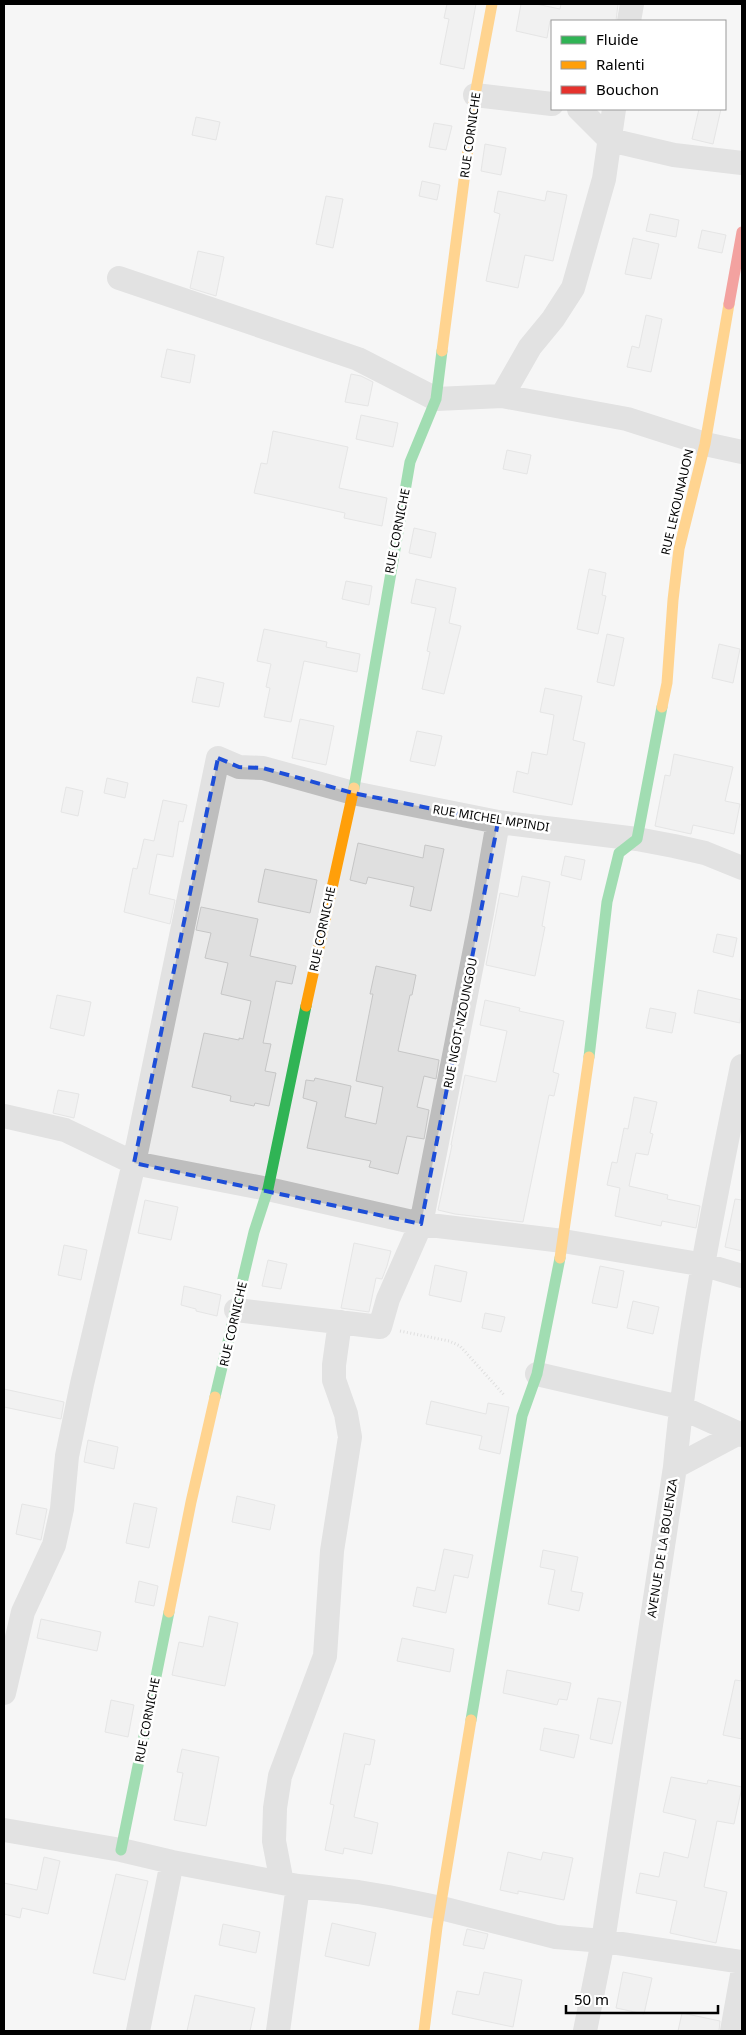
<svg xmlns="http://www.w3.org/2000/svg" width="746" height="2035" font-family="'Noto Sans',sans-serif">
<rect width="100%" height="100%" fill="#fff"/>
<path fill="#ebebeb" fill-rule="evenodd" d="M 4,4 L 742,4 L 742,2031 L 4,2031 ZM 552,21 L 725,21 L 725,109 L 552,109 Z"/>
<path fill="#dfdfdf" stroke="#c6c6c6" d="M 447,4 L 476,4 L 464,69 L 440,64 L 449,19 L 444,18 Z
M 521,4 L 536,4 L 560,9 L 561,4 L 618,4 L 616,21 L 550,21 L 547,38 L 516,31 Z
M 699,109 L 721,109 L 713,144 L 692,139 Z
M 196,117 L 220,122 L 216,140 L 192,135 Z
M 434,123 L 452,126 L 446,150 L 429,147 Z
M 485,144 L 506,148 L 501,175 L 481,171 Z
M 422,181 L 440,185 L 437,200 L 419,196 Z
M 498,191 L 545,201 L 547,191 L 567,195 L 553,261 L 525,255 L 518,288 L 486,281 L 500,214 L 494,212 Z
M 326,196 L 343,199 L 333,248 L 316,244 Z
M 650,214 L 679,220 L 676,237 L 646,231 Z
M 702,230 L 726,235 L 722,253 L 698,248 Z
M 633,238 L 659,244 L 651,279 L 625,274 Z
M 198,251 L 224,257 L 216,296 L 190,288 Z
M 646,315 L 662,319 L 651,372 L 627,367 L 632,346 L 639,348 Z
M 167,349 L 195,355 L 190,383 L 161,377 Z
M 351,374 L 361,376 L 373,382 L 368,406 L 345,402 Z
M 361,415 L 398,423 L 393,447 L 356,439 Z
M 273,431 L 348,447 L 339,488 L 387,498 L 382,526 L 344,518 L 345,513 L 254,493 L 261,463 L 267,464 Z
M 507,450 L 531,455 L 527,474 L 503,469 Z
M 414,528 L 436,533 L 431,558 L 409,553 Z
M 589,569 L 606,573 L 602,595 L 606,596 L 598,634 L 577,629 Z
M 416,579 L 456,588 L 449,623 L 461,626 L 444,694 L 422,689 L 430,652 L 427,651 L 436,608 L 411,603 Z
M 346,581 L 372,586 L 369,605 L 342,599 Z
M 264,629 L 327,642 L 326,647 L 360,654 L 357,672 L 304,661 L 291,722 L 264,717 L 270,688 L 266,687 L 271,664 L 257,661 Z
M 607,634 L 624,638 L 614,686 L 597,682 Z
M 719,644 L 740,649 L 733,683 L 712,678 Z
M 197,677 L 224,683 L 219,707 L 192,702 Z
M 545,688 L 582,696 L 573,740 L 585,743 L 572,805 L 513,792 L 517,771 L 528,774 L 532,752 L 547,755 L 554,715 L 540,712 Z
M 300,719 L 334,726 L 326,765 L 292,758 Z
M 417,731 L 442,736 L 435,766 L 410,761 Z
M 674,754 L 733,767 L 725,801 L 740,804 L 734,834 L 693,825 L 691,834 L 655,826 L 665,775 L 670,776 Z
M 107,778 L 128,783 L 125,798 L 104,793 Z
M 66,787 L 83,791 L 78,816 L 61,812 Z
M 163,800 L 187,805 L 183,822 L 179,821 L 173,857 L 157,854 L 149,894 L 175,900 L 170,924 L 124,912 L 133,868 L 137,869 L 144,839 L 154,841 Z
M 358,843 L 423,858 L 425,845 L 444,849 L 431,911 L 410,906 L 414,887 L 368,877 L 366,884 L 350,880 Z
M 565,856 L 585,860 L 581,880 L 561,875 Z
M 265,869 L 317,880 L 310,913 L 258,902 Z
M 522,876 L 550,882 L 542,926 L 545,927 L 535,976 L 486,965 L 500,893 L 518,897 Z
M 201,907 L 258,919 L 250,956 L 296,966 L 292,984 L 276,981 L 263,1043 L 271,1044 L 265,1071 L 276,1073 L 269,1106 L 255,1103 L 254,1106 L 230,1101 L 231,1096 L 192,1087 L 204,1033 L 239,1040 L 239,1038 L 243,1039 L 251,1001 L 221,994 L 228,963 L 205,958 L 211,933 L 196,930 Z
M 717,934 L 737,938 L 733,957 L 713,952 Z
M 376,966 L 416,975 L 412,995 L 410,995 L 398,1051 L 439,1060 L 436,1079 L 424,1076 L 417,1107 L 429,1110 L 424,1139 L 407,1136 L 398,1174 L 369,1167 L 371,1161 L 307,1148 L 317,1102 L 303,1098 L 306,1080 L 314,1081 L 315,1078 L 351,1086 L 345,1117 L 376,1124 L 383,1087 L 356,1081 L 373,994 L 370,994 Z
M 698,990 L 742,1000 L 740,1023 L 694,1013 Z
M 57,995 L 91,1002 L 84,1036 L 50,1028 Z
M 485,1000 L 520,1008 L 519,1011 L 564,1021 L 553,1072 L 559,1074 L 554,1096 L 549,1095 L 523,1222 L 455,1214 L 438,1210 L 452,1145 L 451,1145 L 465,1075 L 496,1082 L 507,1031 L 480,1025 Z
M 650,1008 L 676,1013 L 672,1033 L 646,1028 Z
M 58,1090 L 79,1094 L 74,1118 L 53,1113 Z
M 634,1097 L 657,1102 L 650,1133 L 653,1134 L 648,1155 L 636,1153 L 629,1186 L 668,1195 L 667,1199 L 700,1206 L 696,1228 L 662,1221 L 661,1226 L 615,1216 L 620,1188 L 607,1185 L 612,1162 L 617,1163 L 624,1128 L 628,1129 Z
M 735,1199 L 742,1200 L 742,1251 L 725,1247 Z
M 145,1200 L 178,1207 L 171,1240 L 138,1233 Z
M 354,1243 L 391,1251 L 387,1266 L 382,1279 L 376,1278 L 369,1312 L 341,1308 Z
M 64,1245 L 87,1250 L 81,1280 L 58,1275 Z
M 268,1260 L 287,1264 L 281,1289 L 262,1286 Z
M 435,1265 L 467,1272 L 461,1302 L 429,1295 Z
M 600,1266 L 624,1271 L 617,1308 L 592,1303 Z
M 184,1286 L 221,1295 L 217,1316 L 196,1311 L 196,1309 L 181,1305 Z
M 633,1301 L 659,1307 L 653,1334 L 627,1328 Z
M 485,1313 L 505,1317 L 501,1332 L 482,1328 Z
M 4,1389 L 64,1402 L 61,1419 L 4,1407 Z
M 431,1401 L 486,1414 L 488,1403 L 509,1407 L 500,1454 L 479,1449 L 482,1436 L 426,1424 Z
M 88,1440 L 118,1447 L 114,1469 L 84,1462 Z
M 237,1496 L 275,1505 L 270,1530 L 232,1522 Z
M 134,1503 L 157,1508 L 149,1548 L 126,1543 Z
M 22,1504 L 47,1509 L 41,1540 L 16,1534 Z
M 444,1549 L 473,1555 L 468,1578 L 454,1575 L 446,1613 L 413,1606 L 417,1587 L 435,1591 Z
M 543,1550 L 578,1557 L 571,1591 L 583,1593 L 579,1611 L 548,1604 L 555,1570 L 540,1567 Z
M 139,1581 L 158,1586 L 154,1606 L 135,1602 Z
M 209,1616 L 238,1623 L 225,1686 L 172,1675 L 179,1642 L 203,1647 Z
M 41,1619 L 101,1632 L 97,1651 L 37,1638 Z
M 402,1638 L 454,1649 L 450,1672 L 397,1661 Z
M 507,1670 L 571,1683 L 567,1700 L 559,1699 L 557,1705 L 503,1693 Z
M 735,1680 L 742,1681 L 742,1739 L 723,1735 Z
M 598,1698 L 621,1702 L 612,1744 L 590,1739 Z
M 111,1700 L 134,1705 L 128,1737 L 105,1732 Z
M 544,1728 L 579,1735 L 574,1758 L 540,1750 Z
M 344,1733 L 375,1740 L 370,1765 L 365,1764 L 354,1817 L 378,1823 L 372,1854 L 344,1848 L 343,1854 L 325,1850 L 334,1805 L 330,1804 Z
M 182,1749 L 219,1757 L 206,1826 L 174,1820 L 183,1773 L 177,1772 Z
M 671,1777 L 707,1784 L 708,1780 L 742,1787 L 734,1824 L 717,1821 L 704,1887 L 727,1892 L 716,1943 L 670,1933 L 677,1901 L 636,1893 L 640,1873 L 659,1877 L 664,1852 L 688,1858 L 696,1820 L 663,1812 Z
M 508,1852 L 541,1860 L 543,1852 L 573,1858 L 564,1900 L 518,1891 L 518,1894 L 500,1890 Z
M 44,1857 L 60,1861 L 48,1914 L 22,1908 L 20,1918 L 4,1914 L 4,1883 L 37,1890 Z
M 116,1874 L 148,1881 L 125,1980 L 93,1973 Z
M 332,1923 L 376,1933 L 369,1966 L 325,1956 Z
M 223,1924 L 260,1932 L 256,1953 L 219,1945 Z
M 467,1929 L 488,1934 L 484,1949 L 463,1945 Z
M 484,1972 L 522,1980 L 513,2027 L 452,2014 L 457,1991 L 479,1995 Z
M 623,1972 L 652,1978 L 644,2014 L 616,2008 Z
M 195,1995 L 255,2008 L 250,2031 L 187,2031 Z
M 682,2013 L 720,2021 L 719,2031 L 678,2031 Z"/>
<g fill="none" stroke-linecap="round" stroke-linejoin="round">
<path stroke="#b9b9b9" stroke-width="3" stroke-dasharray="1 2.5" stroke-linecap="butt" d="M 400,1331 L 449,1341 L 460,1346 L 505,1396"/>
<path stroke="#bebebe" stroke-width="24" d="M 629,21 L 632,4
M 475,95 L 552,104
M 579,109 L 610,140 L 674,155 L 742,163
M 119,278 L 358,359 L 436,399 L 502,396 L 627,419 L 705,444 L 742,452
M 502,396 L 530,347 L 553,319 L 573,288 L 604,179 L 614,109
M 4,1116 L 65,1130 L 134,1163 L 268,1189 L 421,1224 L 563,1241 L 705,1265 L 742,1276
M 236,1310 L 380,1327 L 388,1299 L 421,1224 L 482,913 L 498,822
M 537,1374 L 680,1407 L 742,1435
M 675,1467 L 739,1433
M 4,1693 L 23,1612 L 54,1545 L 62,1509 L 67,1456 L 82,1384 L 134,1163 L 218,758 L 239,767 L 263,768 L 353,793 L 498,822 L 637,839 L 674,846 L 705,853 L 742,868
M 4,1830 L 121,1850 L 172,1862 L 298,1886 L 358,1892 L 388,1897 L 441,1908 L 556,1937 L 603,1941 L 742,1962
M 282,1883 L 274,1841 L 275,1808 L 280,1776 L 325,1656 L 332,1551 L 350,1437 L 346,1414 L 334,1380 L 334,1365 L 340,1322
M 138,2031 L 172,1862
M 278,2031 L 298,1886
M 585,2031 L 603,1941 L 675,1467 C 687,1333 715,1198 742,1066
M 732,2031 L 742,1975"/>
<path stroke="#30b455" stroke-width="11" d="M 354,788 L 410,462 L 436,399 L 442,351
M 589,1057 L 607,902 L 619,853 L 637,839 L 662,707
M 215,1397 L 254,1232 L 268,1189 L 306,1006
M 471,1720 L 522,1416 L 537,1374 L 560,1258
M 121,1850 L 169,1612"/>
<path stroke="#ff9f0a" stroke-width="11" d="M 442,351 L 475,95 L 492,4
M 662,707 L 667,683 L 673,600 L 679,549 L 705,444 L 729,304
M 306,1006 L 354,788
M 560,1258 L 589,1057
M 169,1612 L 191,1502 L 215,1397
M 424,2031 L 437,1927 L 471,1720"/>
<path stroke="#e5322d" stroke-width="11" d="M 729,304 L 742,232"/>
</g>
<path d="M0 0H746V2035H0ZM 218,758 L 239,767 L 263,768 L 353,793 L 498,822 L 421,1224 L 134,1163 Z" fill="#fff" fill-opacity=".55" fill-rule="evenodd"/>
<path fill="none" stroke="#1d4ed8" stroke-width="4" stroke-dasharray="10 6" stroke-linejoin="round" d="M 218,758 L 239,767 L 263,768 L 353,793 L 498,822 L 421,1224 L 134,1163 Z"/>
<g text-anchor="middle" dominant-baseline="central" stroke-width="5" stroke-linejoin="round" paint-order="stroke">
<g font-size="12" fill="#000" stroke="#fff">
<text transform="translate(470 135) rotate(-82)">RUE CORNICHE</text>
<text transform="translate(677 502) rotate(-77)">RUE LEKOUNAUON</text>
<text transform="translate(397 531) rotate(-79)">RUE CORNICHE</text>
<text transform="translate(491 818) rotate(9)">RUE MICHEL MPINDI</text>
<text transform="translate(322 929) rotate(-78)">RUE CORNICHE</text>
<text transform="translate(460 1023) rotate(-79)">RUE NGOT-NZOUNGOU</text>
<text transform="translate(233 1324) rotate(-77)">RUE CORNICHE</text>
<text transform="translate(662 1548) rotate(-81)">AVENUE DE LA BOUENZA</text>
<text transform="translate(147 1720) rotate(-79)">RUE CORNICHE</text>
</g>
</g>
<rect width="746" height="2035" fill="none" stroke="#000000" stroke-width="10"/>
<rect x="551" y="20" width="175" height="90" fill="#ffffff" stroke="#999999"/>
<rect x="561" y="36" width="25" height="8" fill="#30b455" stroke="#999999"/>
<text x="596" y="45" font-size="15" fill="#000000">Fluide</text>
<rect x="561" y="61" width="25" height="8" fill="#ff9f0a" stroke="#999999"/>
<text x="596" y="70" font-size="15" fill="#000000">Ralenti</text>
<rect x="561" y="86" width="25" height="8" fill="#e5322d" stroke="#999999"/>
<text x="596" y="95" font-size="15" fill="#000000">Bouchon</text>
<path d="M566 2005v8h152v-8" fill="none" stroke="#000000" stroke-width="2.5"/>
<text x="574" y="2005" font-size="15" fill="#000000" stroke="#ffffff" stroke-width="4" paint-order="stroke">50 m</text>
</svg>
